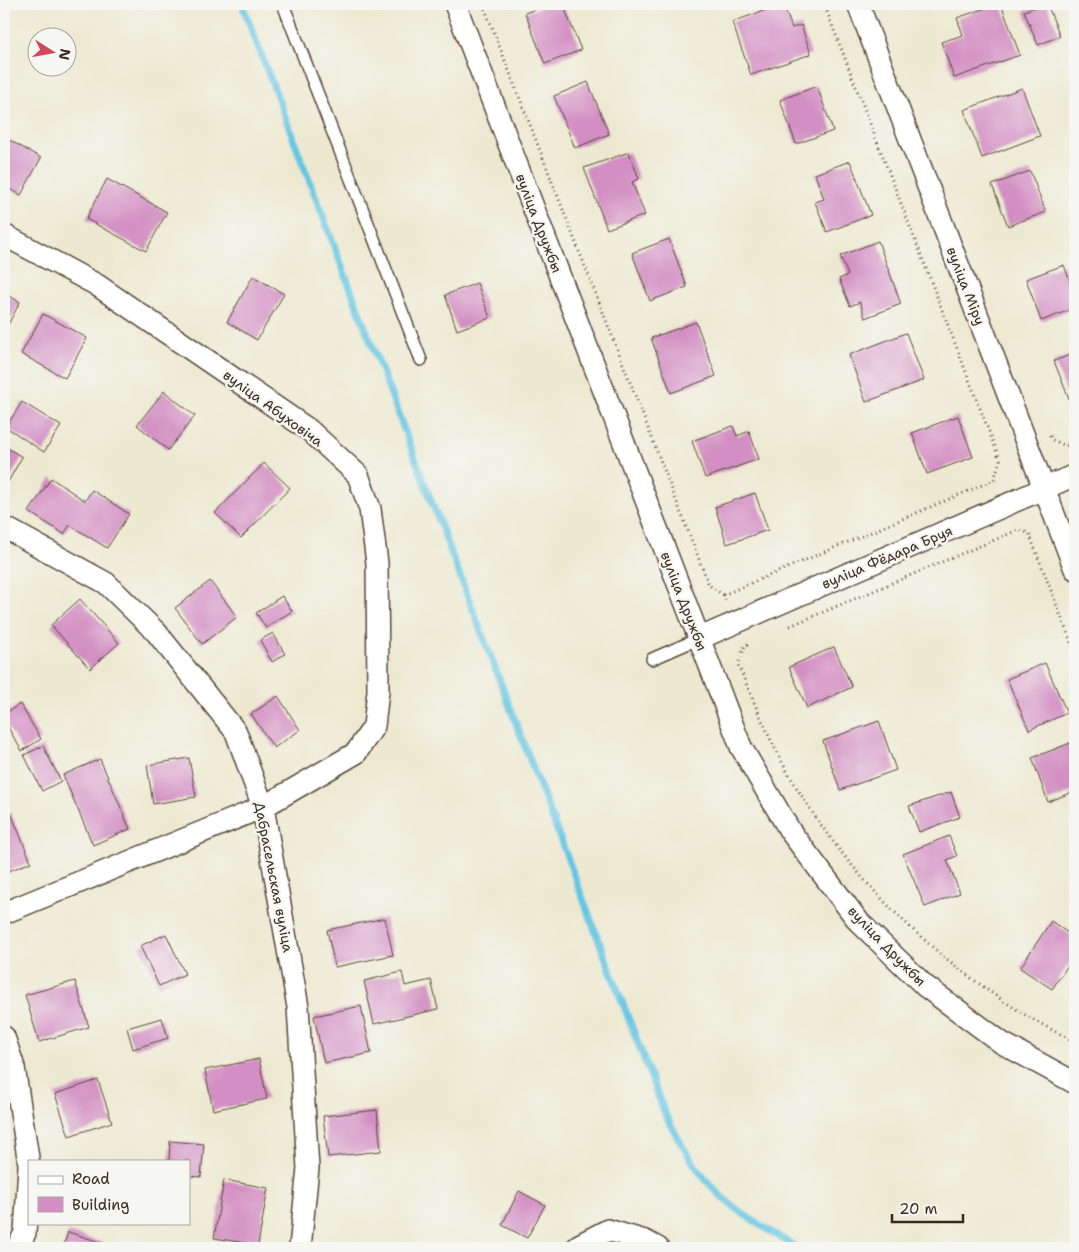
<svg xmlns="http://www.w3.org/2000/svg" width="1079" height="1252" font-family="'Shantell Sans',sans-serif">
<rect width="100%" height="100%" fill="#f6f6f2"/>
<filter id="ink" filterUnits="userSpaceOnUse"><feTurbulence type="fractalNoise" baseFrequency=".02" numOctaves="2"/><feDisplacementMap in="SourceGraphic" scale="10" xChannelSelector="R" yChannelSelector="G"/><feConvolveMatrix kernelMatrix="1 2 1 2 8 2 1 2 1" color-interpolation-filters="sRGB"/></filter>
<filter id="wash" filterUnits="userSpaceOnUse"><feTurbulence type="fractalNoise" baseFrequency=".0096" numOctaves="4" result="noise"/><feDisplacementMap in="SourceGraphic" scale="20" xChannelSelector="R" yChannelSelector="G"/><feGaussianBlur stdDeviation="1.12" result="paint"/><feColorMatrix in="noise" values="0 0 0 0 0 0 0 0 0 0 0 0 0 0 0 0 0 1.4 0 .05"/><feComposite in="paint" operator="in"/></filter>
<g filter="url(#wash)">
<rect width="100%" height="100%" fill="#ede9d1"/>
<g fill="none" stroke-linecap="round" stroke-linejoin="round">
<path stroke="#65c6e3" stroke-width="7" d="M 242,4 L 665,1114 C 679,1141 694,1168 715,1190 C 738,1214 769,1230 797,1248"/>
</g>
<g id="blocks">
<path fill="#d38fc3" d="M 550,4 L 563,4 L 581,50 L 545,64 L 525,13 Z
M 783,4 L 792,28 L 801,25 L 811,54 L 751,75 L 732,22 Z
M 997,4 L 1001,4 L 1020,55 L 954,78 L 941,42 L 963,35 L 957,18 Z
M 1043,4 L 1047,4 L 1060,36 L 1038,45 L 1024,11 Z
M 588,82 L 609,134 L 575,148 L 554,96 Z
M 817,86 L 833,131 L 796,144 L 780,100 Z
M 1022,88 L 1040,136 L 982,158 L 964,110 Z
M 4,137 L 41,158 L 21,195 L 4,186 Z
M 629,152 L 639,179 L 632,182 L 645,215 L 607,229 L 584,168 Z
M 850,161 L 871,215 L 827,232 L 815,202 L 824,199 L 815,174 Z
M 1030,171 L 1046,212 L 1008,226 L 992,185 Z
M 107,179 L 167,212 L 146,251 L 86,219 Z
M 669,239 L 687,287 L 650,301 L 632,253 Z
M 878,241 L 901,304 L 865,318 L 860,302 L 850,306 L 839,279 L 848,275 L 840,256 Z
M 1064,265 L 1075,295 L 1075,308 L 1041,321 L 1026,279 Z
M 253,276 L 284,294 L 257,340 L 227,322 Z
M 477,283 L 490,318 L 457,330 L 445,295 Z
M 4,293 L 20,302 L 4,332 Z
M 43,314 L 87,338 L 65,378 L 21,354 Z
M 696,322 L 716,376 L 671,393 L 651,338 Z
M 906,333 L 924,380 L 866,402 L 849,355 Z
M 1075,353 L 1075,408 L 1073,409 L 1054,361 Z
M 164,391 L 195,416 L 168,450 L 137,425 Z
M 22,402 L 61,426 L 44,452 L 6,427 Z
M 958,416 L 973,457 L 927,474 L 912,433 Z
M 733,426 L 737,436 L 749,431 L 759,459 L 705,478 L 692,441 Z
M 4,446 L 22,457 L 4,489 Z
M 264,463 L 290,488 L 241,538 L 215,513 Z
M 51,478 L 85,501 L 92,490 L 129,514 L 107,548 L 70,525 L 64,534 L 29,512 Z
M 755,493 L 768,530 L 727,544 L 715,507 Z
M 210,581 L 237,617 L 202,644 L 175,608 Z
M 282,596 L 292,611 L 266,628 L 256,613 Z
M 80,599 L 119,643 L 90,669 L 51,625 Z
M 273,633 L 285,654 L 272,662 L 260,640 Z
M 834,647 L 852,687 L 807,708 L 789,667 Z
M 1045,663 L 1067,713 L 1029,730 L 1007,679 Z
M 278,696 L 300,730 L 274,748 L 251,714 Z
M 20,704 L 41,739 L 22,751 L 4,721 L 4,714 Z
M 879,721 L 896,770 L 840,790 L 823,741 Z
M 1073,742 L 1075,748 L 1075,791 L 1048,802 L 1032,758 Z
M 43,746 L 61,781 L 42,791 L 24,755 Z
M 189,758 L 196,797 L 153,804 L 147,765 Z
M 100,759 L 130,829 L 93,845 L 63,775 Z
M 951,792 L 960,817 L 919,832 L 909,806 Z
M 11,813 L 31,862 L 4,873 L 4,816 Z
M 949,836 L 957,856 L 947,860 L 960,893 L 925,907 L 903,854 Z
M 385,918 L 393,955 L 335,967 L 327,930 Z
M 1051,921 L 1075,938 L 1075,955 L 1052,989 L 1020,968 Z
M 166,934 L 185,974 L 159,986 L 140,946 Z
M 402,972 L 405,986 L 431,980 L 438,1009 L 374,1024 L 364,981 Z
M 75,981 L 89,1027 L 39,1042 L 25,995 Z
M 361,1006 L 371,1053 L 324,1063 L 314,1016 Z
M 162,1018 L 168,1038 L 133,1049 L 127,1028 Z
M 259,1059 L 267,1099 L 213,1110 L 205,1070 Z
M 98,1080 L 112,1122 L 69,1136 L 55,1094 Z
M 377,1110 L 381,1151 L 328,1157 L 323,1116 Z
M 170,1141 L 204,1144 L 201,1177 L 189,1176 L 189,1161 L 169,1161 Z
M 224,1180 L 268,1188 L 258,1245 L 214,1238 Z
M 519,1191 L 545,1205 L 527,1238 L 502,1225 Z
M 68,1232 L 113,1246 L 112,1248 L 63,1248 Z"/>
</g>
</g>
<g filter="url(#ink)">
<use href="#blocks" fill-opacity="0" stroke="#564739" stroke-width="1"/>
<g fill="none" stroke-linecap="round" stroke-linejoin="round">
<g stroke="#564739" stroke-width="14">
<path id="service" d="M 283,4 L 421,360
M 652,659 L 698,639"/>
</g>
<g stroke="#564739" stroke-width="24">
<path id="minor" d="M 455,4 L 741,747 L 790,831 L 859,922 L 925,986 L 1002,1043 L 1075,1083
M 858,4 L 1075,569
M 4,235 L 97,285 L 309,430 L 358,475 L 370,509 L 377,563 L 378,691 L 374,726 L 356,753 L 263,807 L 4,913
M 4,527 L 106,583 L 157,633 L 236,732 L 263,807 L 298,1007 L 308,1168 L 300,1248
M 698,639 L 1075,475
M 4,1037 L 14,1067 L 29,1164
M 17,1248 L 25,1233 L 29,1166
M 577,1248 L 579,1245 L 608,1230 L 645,1241 L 658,1248"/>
</g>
<path stroke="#564739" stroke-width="3" stroke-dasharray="1 4" stroke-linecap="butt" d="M 483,4 L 709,585 L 723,595 L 726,603
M 1050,436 L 1051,439 L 1066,446 L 1075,442
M 723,595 L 994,480 L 1000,460 L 824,4
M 790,626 L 1018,530 L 1029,533 L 1075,653
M 748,644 L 745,645 L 738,665 C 755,703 770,743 791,778 C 846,873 924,950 1016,1009 C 1034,1021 1055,1031 1075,1042"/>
<use href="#service" stroke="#fff" stroke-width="11"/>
<use href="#minor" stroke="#fff" stroke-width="21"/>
</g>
</g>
<g text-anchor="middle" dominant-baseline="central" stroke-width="5" stroke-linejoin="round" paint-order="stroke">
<g font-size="14" fill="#3b2a1e" stroke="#f6f6f2">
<text transform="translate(539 223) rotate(69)">вуліца Дружбы</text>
<text transform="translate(966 286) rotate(69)">вуліца Міру</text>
<text transform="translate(273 408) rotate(36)">вуліца Абуховіча</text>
<text transform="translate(887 557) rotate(-23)">вуліца Фёдара Бруя</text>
<text transform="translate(684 601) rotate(69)">вуліца Дружбы</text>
<text transform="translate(274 877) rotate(79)">Дабрасельская вуліца</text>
<text transform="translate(887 946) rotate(46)">вуліца Дружбы</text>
</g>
</g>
<rect width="1079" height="1252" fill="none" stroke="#f6f6f2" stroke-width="20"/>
<rect x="28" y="1160" width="162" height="65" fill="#f6f6f2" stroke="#aba49d"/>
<rect x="38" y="1176" width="25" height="8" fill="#ffffff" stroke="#aba49d"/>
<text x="72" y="1184" font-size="15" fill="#3b2a1e">Road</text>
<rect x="38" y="1197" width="25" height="15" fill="#d38fc3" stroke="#aba49d"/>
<text x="72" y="1210" font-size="15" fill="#3b2a1e">Building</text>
<g transform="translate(52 52) rotate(101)"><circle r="24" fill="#f6f6f2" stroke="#aba49d"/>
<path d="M0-4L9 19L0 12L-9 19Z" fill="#d1495b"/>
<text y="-8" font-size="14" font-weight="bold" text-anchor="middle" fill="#3b2a1e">N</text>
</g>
<path d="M892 1214v8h71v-8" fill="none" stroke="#3b2a1e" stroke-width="2.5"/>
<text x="899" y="1214" font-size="15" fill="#3b2a1e" stroke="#f6f6f2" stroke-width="4" paint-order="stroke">20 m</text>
</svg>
